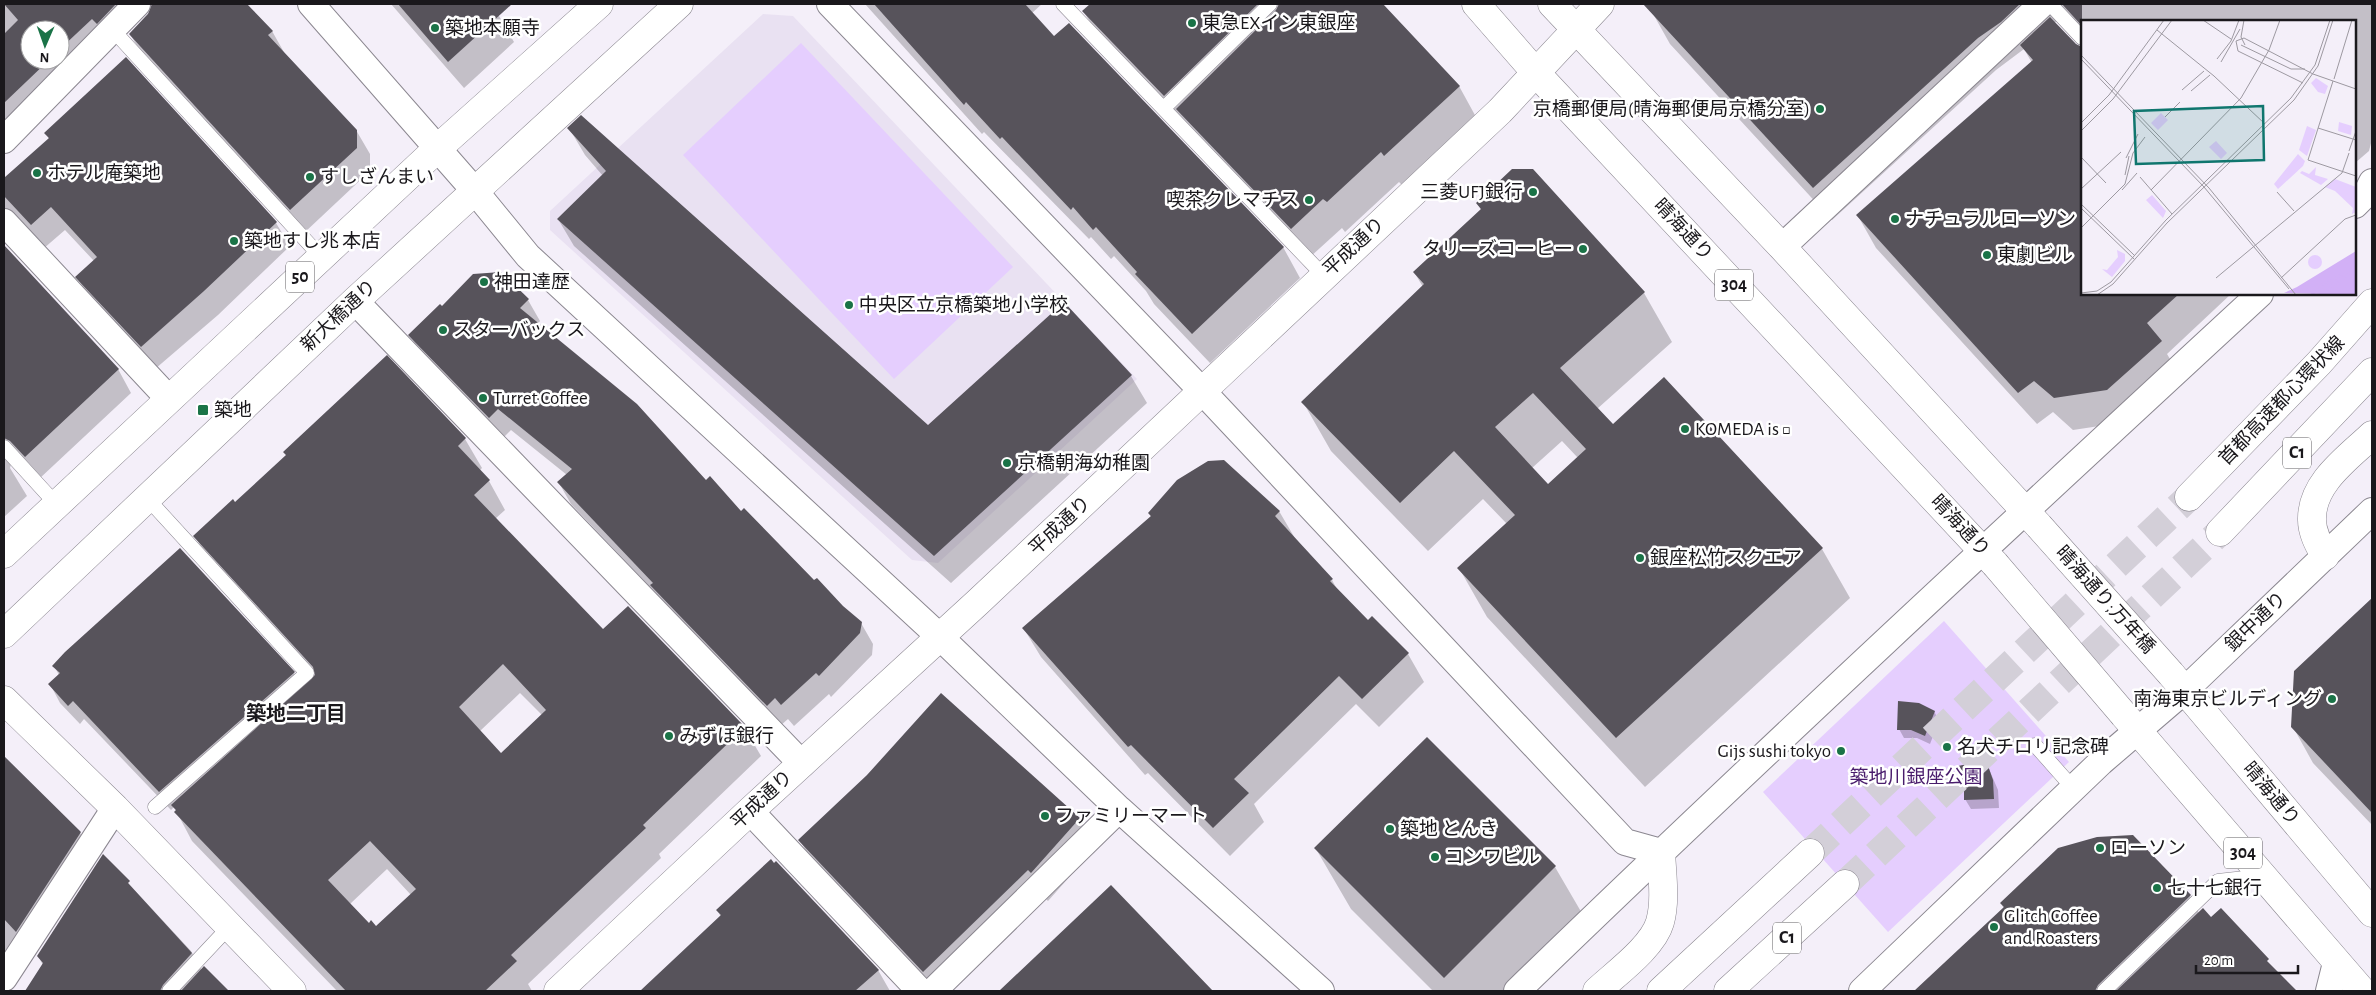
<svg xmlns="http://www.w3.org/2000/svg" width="2376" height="995" font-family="'Alegreya Sans','Noto Sans JP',sans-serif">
<rect width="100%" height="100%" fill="#f4eff9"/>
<path fill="#e9e1f2" d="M 763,14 L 793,16 L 1137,379 L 938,563 L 912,560 L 550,230 L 550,211 Z"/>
<path fill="#e5cefe" d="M 801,43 L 1013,267 L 894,379 L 683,155 Z
M 1944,621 L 2069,762 L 1888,932 L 1763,792 Z"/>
<path fill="#0003" fill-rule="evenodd" d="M 4,4 L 246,4 L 272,31 L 285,54 L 356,130 L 370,154 L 370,171 L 304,233 L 144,58 L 130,34 L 150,11 L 149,10 L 111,46 L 4,139 ZM 30,30 L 60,30 L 60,60 L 30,60 Z
M 391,4 L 488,4 L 499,16 L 514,42 L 464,88 Z
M 865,4 L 1042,4 L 1032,13 L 1054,38 L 1283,247 L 1300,278 L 1210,363 L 1154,304 L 1146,291 L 1114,256 L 1111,259 L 1091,237 L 1089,239 L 984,132 L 982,134 Z
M 1093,4 L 1382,4 L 1459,86 L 1476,117 L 1402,185 L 1399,182 L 1345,232 L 1342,228 L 1309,258 L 1102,42 L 1084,12 Z
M 1651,4 L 2372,4 L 2372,139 L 2369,151 L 2355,163 L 2355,21 L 2082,21 L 2082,36 L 2058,21 L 2054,23 L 2079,48 L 2082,47 L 2082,294 L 2231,294 L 2167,354 L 2179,374 L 2126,422 L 2073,430 L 2053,412 L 2037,424 L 1876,248 L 1858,216 L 2032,63 L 2024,49 L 1996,70 L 1832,220 L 1670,44 L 1652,12 Z
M 126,59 L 276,223 L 290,246 L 218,315 L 155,369 L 90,300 L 77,277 L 94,261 L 65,230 L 43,249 L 4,240 L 4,178 L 49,139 L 46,133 Z
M 569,128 L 928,427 L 1064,303 L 1131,376 L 1147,403 L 951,583 L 574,246 L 558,219 L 603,176 L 585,155 Z
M 1478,204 L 1644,293 L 1672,342 L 1597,409 L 1613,426 L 1822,549 L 1850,598 L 1645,787 L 1487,617 L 1459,568 L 1507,524 L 1483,499 L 1428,551 L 1331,451 L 1303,402 L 1423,287 L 1414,272 L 1481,210 ZM 1562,441 L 1578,458 L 1548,486 L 1532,468 Z
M 4,246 L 118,369 L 131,393 L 39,479 L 11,464 L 10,468 L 27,496 L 4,517 Z
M 528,300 L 540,321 L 538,324 L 814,582 L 861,623 L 873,644 L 872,655 L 831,697 L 829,694 L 794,726 L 788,719 L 780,726 L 664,607 L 656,593 L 571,504 L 559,483 L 567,475 L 511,430 L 502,439 L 422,356 L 410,335 L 442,308 Z
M 387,357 L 465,439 L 482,468 L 479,471 L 489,481 L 505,510 L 495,519 L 603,631 L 744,727 L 761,756 L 659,854 L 661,858 L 528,984 L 532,991 L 337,991 L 192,841 L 174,807 L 171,810 L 84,719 L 80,724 L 60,703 L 50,684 L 59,675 L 54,666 L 294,673 L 302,689 L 315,678 L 211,565 L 195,536 L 235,504 L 287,456 ZM 520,693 L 542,715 L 501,754 L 480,731 ZM 387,869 L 411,895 L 376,927 L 369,924 L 350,904 Z
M 1279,511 L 1296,540 L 1332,580 L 1338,591 L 1368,621 L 1408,654 L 1424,682 L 1379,727 L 1356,704 L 1254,804 L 1264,822 L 1230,856 L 1148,773 L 1145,775 L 1041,657 L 1024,629 L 1151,517 L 1149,513 Z
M 2372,601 L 2372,825 L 2313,763 L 2293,727 L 2295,672 Z
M 1934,711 L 1939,721 L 1930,744 L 1917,738 L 1904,738 L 1899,729 Z
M 1427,739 L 1555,867 L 1590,927 L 1525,991 L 1433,991 L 1351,909 L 1316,849 Z
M 4,757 L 80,833 L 93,855 L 4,970 Z
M 1986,762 L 1998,790 L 1999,808 L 1971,809 L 1965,799 Z
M 1079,818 L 1096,847 L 1048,901 L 1045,898 L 932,991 L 816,869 L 800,840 Z
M 103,856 L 191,951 L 202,971 L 204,968 L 228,991 L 26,991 L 43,965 L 38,956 Z
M 1111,887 L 1211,991 L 1004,991 L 1003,989 Z
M 2190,896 L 2199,913 L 2211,919 L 2221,910 L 2293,991 L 1917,991 L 2004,909 L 2001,903 Z
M 717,910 L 878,970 L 890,991 L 641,991 L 721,917 Z"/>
<path fill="#57535b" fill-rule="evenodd" d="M 4,4 L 116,4 L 97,24 L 92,19 L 60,49 L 60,30 L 30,30 L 30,60 L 49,60 L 4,103 L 4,34 L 18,20 Z
M 152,4 L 247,4 L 273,31 L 268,35 L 357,130 L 357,148 L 290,210 L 129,34 L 148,14 Z
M 398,4 L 512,4 L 448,62 Z
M 874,4 L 1025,4 L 1054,36 L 1069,23 L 1284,247 L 1192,334 L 1135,274 L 1137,272 L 1096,227 L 1093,230 L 1073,207 L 1071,210 L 1002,137 L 1000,139 L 966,102 L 964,105 Z
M 1090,4 L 1258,4 L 1164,96 L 1082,11 Z
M 1279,4 L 1383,4 L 1460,86 L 1384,156 L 1381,152 L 1327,202 L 1323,199 L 1291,229 L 1176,109 L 1276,10 Z
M 1643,4 L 2020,4 L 2001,22 L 1978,38 L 1813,188 Z
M 2062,4 L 2082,4 L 2082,26 Z
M 2050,17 L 2076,44 L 2082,47 L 2082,294 L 2179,294 L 2147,323 L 2162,341 L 2107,390 L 2054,398 L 2034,381 L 2018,393 L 1856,215 L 2033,60 L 2020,45 Z
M 126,57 L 277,222 L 204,291 L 141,347 L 75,277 L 97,257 L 51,207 L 31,225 L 4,196 L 4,178 L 49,138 L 44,133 Z
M 581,115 L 928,425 L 1064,302 L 1132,375 L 934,556 L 557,219 L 606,171 L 567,128 Z
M 1512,169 L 1533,169 L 1645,292 L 1560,368 L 1613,424 L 1664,377 L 1823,548 L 1616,738 L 1457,568 L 1515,515 L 1454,451 L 1400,503 L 1301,402 L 1424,284 L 1413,272 L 1481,209 L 1476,203 ZM 1533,393 L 1586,449 L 1548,484 L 1495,427 Z
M 4,245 L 119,369 L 25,457 L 10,441 L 4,438 Z
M 501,272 L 529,299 L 520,308 L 637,404 L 706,480 L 710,476 L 741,511 L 744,508 L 814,580 L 817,578 L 843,606 L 862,622 L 860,633 L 819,676 L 816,673 L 781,705 L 775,698 L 767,706 L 650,585 L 653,583 L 557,482 L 572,469 L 498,409 L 489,418 L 408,335 L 440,304 L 442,306 L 473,274 Z
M 387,355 L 466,438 L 458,446 L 490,480 L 474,495 L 603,629 L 628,606 L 745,727 L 643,825 L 646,828 L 511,955 L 517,961 L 485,991 L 346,991 L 174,812 L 176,810 L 171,805 L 315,675 L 313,667 L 193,536 L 233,499 L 235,502 L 286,455 L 283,452 ZM 503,664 L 546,710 L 501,753 L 459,707 ZM 370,841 L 416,889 L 376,926 L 371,920 L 369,923 L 328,880 Z
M 1224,460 L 1280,511 L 1275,516 L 1333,579 L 1330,581 L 1368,620 L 1372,616 L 1409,653 L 1362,699 L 1339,676 L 1234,779 L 1249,793 L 1213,828 L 1131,745 L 1128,747 L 1022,628 L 1151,516 L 1148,513 L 1177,480 L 1208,461 Z
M 180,548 L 295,672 L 159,792 L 73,701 L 68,706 L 48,684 L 60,673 L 52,666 L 65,652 Z
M 2372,598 L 2372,813 L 2291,727 L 2294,671 Z
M 941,693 L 1080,818 L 1031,873 L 1028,870 L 923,972 L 798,840 L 867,775 Z
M 1898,701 L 1919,703 L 1935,711 L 1925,736 L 1911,730 L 1897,730 Z
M 1427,737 L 1556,866 L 1444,978 L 1314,848 Z
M 4,756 L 81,832 L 16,932 L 4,919 Z
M 1986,760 L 1993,780 L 1994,799 L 1964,800 L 1964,783 L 1958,766 Z
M 2133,835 L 2191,895 L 2098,985 L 2095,991 L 1914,991 L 2004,907 L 2000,903 L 2058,848 L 2097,837 Z
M 103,854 L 130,881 L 128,883 L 192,953 L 163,985 L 160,991 L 25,991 L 43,963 L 37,956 Z
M 771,859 L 774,863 L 776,861 L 879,970 L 855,991 L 640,991 L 721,915 L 716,910 Z
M 1111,885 L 1213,991 L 999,991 Z
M 2203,908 L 2211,917 L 2221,908 L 2269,959 L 2267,961 L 2297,991 L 2116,991 Z
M 204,966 L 229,991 L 181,991 Z"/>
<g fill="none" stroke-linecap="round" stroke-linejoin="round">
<path stroke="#d3cfd8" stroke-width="28" stroke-dasharray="28 14" stroke-linecap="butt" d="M 1810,853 L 2189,497
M 1845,884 L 2220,532"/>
<g stroke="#8b8790" stroke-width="15">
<path id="lane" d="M 1063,4 L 1323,275
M 2050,4 L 2082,38
M 112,29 L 321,257
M 1164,108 L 1270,4
M 4,447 L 57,505
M 147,498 L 307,673 L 155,807
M 2035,745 L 2073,788
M 169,991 L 229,927
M 2104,991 L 2218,881 L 2263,876"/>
</g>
<g stroke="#8b8790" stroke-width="28">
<path id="street" d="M 311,4 L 474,190 L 528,256 L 940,637 L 1119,809 L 1321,991
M 830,4 L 1203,392 L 1625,842 L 1661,852
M 4,140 L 137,4
M 2355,205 L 2366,194 L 2372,182
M 4,222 L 169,399
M 1782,247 L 2042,4
M 355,301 L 802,764
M 750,811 L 920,991
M 4,978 L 115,808
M 933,991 L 1119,809
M 1517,991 C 1761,755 2011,524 2260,294
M 1862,991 L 2101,762 L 2185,690 L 2372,511
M 2329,991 L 2336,963"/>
</g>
<g stroke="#8b8790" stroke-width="29">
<path id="secondary" d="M 4,700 L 115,808 L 292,991
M 558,991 L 750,811 L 978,602 L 1500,111 L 1600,4"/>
</g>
<g stroke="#8b8790" stroke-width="29">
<path id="primary" d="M 1476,4 L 1537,74 L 1995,564
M 1552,4 L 1782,247 L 2039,526
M 4,554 L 438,148 L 599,4
M 4,634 L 355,301 L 679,4
M 2171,674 L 2372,913
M 2124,715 L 2362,991"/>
</g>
<g stroke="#8b8790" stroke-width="29">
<path id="highway" d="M 2189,497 L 2319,363 L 2372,303
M 2220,532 L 2372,372
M 2325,556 C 2319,545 2312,533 2312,520 C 2311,483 2348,458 2372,435
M 1597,991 C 1615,974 1653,947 1660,922 C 1666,901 1662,874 1661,852
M 1661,991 L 1810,853
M 1728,991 L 1845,884"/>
</g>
<use href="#lane" stroke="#fff" stroke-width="14"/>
<use href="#street" stroke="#fff" stroke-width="26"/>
<use href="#secondary" stroke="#fff" stroke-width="28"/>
<use href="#primary" stroke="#fff" stroke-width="28"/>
<use href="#highway" stroke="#fff" stroke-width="28"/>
<g stroke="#8b8790" stroke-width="29" stroke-linecap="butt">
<path id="primary-bridge" d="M 2039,526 L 2171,674
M 1995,564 L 2124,715"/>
</g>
<use href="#primary-bridge" stroke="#fff" stroke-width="28"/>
</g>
<g fill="#1a7347" stroke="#fff" stroke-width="2">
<circle cx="1192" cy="23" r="5"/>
<circle cx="435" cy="28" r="5"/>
<circle cx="1820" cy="109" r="5"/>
<circle cx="37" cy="173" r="5"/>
<circle cx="310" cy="177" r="5"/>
<circle cx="1533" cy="192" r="5"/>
<circle cx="1309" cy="200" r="5"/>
<circle cx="1895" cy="219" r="5"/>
<circle cx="234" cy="241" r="5"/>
<circle cx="1583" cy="249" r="5"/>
<circle cx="1987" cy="255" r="5"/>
<circle cx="484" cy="282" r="5"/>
<circle cx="849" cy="305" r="5"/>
<circle cx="443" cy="330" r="5"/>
<circle cx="483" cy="398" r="5"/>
<rect x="197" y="404" width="12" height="12" rx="2.5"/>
<circle cx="1685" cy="429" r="5"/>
<circle cx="1007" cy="463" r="5"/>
<circle cx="1640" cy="558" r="5"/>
<circle cx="2332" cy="699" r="5"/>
<circle cx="669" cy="736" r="5"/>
<circle cx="1947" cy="747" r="5"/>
<circle cx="1841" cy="751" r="5"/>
<circle cx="1045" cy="816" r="5"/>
<circle cx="1390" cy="829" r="5"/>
<circle cx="2100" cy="848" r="5"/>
<circle cx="1435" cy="857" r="5"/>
<circle cx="2157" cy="888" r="5"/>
<circle cx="1994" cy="927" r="5"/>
</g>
<g text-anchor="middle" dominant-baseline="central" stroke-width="5" stroke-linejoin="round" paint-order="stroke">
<g fill="#fff" stroke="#5f5d60" stroke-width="1">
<rect x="286" y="261.5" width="28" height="31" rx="4"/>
<rect x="1715" y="269.5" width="38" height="31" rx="4"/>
<rect x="2283" y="437.5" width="28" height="31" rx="4"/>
<rect x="2224" y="837.5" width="38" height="31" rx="4"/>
<rect x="1773" y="922.5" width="28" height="31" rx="4"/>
</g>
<g font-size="18" font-weight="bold" fill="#1a181c">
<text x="300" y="277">50</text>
<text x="1734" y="285">304</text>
<text x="2297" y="453">C1</text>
<text x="2243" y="853">304</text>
<text x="1787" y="938">C1</text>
</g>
<g font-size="19" fill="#1a181c" stroke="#fff" text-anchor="start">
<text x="1202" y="23">東急EXイン東銀座</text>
<text x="445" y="28">築地本願寺</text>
<text x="1810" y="109" text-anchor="end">京橋郵便局(晴海郵便局京橋分室)</text>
<text x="47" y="173">ホテル庵築地</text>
<text x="320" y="177">すしざんまい</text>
<text x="1523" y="192" text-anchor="end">三菱UFJ銀行</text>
<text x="1299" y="200" text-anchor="end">喫茶クレマチス</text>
<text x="1905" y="219">ナチュラルローソン</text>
<text x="244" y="241">築地すし兆 本店</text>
<text x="1573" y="249" text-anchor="end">タリーズコーヒー</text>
<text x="1997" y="255">東劇ビル</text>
<text x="494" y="282">神田達歴</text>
<text x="859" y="305">中央区立京橋築地小学校</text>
<text x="453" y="330">スターバックス</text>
<text x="493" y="398">Turret Coffee</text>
<text x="214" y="410">築地</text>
<text x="1695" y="429">KOMEDA is □</text>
<text x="1017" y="463">京橋朝海幼稚園</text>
<text x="1650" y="558">銀座松竹スクエア</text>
<text x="2322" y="699" text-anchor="end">南海東京ビルディング</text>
<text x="679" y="736">みずほ銀行</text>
<text x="1957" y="747">名犬チロリ記念碑</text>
<text x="1831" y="751" text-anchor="end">Gijs sushi tokyo</text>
<text x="1055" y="816">ファミリーマート</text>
<text x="1400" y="829">築地 とんき</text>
<text x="2110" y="848">ローソン</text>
<text x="1445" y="857">コンワビル</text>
<text x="2167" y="888">七十七銀行</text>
<text x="2004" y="916">Glitch Coffee<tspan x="2004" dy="22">and Roasters</tspan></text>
</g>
<g font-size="19" fill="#1a181c" stroke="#fff">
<text transform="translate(1683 230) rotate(47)">晴海通り</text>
<text transform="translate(1354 247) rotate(-43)">平成通り</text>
<text transform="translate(339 316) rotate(-43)">新大橋通り</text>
<text transform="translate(2282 401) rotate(-46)">首都高速都心環状線</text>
<text transform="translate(1060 526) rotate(-43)">平成通り</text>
<text transform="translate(1960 526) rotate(47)">晴海通り</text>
<text transform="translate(2105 600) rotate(48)">晴海通り;万年橋</text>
<text transform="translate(2256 622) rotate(-44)">銀中通り</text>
<text transform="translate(2271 794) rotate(50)">晴海通り</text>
<text transform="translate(762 800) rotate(-43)">平成通り</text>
</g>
<g font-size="19" fill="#491c6c" stroke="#fff">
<text x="1916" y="777">築地川銀座公園</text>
</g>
<g font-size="20" font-weight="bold" fill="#1a181c" stroke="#fff">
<text x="296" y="714">築地二丁目</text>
</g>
</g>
<g transform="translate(2081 20)">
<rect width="275" height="275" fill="#f4eff9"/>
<path d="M 235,58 L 247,66 L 244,74 L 237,72 L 230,63 ZM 80,93 L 87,100 L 77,110 L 70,103 ZM 258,102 L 271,106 L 270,115 L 257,111 ZM 226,106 L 235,110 L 226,136 L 218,130 ZM 135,121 L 146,133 L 140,139 L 128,127 ZM 217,134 L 224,141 L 222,146 L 197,169 L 193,164 ZM 235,147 L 234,155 L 247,159 L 240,165 L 219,153 L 221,151 L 228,154 ZM 254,159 L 275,167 L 275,192 L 271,194 L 272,188 L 254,171 L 244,167 ZM 71,175 L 85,191 L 82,198 L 65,180 ZM 36,230 L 44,234 L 44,241 L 31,257 L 21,249 L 26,250 L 37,237 ZM227 242a7 7 0 1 1 14 0a7 7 0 1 1-14 0Z" fill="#e5cefe"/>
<path d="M 275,231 L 275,275 L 203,273 L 216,267 Z" fill="#d2b0f6"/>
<path fill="none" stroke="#d2b0f6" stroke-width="2.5" d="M 230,275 L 275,244M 239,275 L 275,249"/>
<path fill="none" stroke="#9d99a1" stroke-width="1" d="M 122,0 L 150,19M 163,0 L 160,17 L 164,25M 76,10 L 133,56 L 184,104M 155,21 L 163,18 L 232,54 L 275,69M 155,21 L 157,31 L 222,63M 160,25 L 210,49 L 224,49M 0,35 L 128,168 L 215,275M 0,39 L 123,167 L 208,269M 136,39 L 150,21 L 158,0M 140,42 L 159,9M 253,59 L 271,0M 252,61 L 227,140 L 275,156M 101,70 L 123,51M 110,71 L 129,55M 84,97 L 99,82M 0,103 L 28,75 L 83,0M 237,108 L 275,120M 0,111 L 32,79 L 91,0M 268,131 L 275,111M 0,137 L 25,163M 45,138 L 57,114M 44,155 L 48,136M 59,157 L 91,194M 0,169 L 40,132M 41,170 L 56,153M 70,170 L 160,78 L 188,30 L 199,0M 196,172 L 213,191M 0,184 L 53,235M 0,188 L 53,239M 0,208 L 44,164 L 52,133 L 64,117M 135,258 L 261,153 L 268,133M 200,258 L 264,199 L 275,195M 0,273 L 16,271 L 30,262 L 85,200 L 210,78 L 234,45 L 249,0M 16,275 L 32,264 L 86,203 L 213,80 L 237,46 L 252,0"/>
<path fill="#0f766e" fill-opacity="0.15" stroke="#0f766e" stroke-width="2.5" d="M 182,86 L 183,140 L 55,144 L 53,91 Z"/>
<rect width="275" height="275" fill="none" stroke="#1a181c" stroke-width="2.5"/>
</g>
<rect width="2376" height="995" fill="none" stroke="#1a181c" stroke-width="10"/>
<g transform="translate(45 45) rotate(182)"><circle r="24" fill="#ffffff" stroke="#a3a3a4"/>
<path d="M0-4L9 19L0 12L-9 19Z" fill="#1a7347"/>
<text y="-8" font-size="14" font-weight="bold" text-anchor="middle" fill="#1a181c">N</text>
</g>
<path d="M2196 965v8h102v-8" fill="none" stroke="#1a181c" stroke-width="2.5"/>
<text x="2204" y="965" font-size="15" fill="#1a181c" stroke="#ffffff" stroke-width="4" paint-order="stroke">20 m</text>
</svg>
